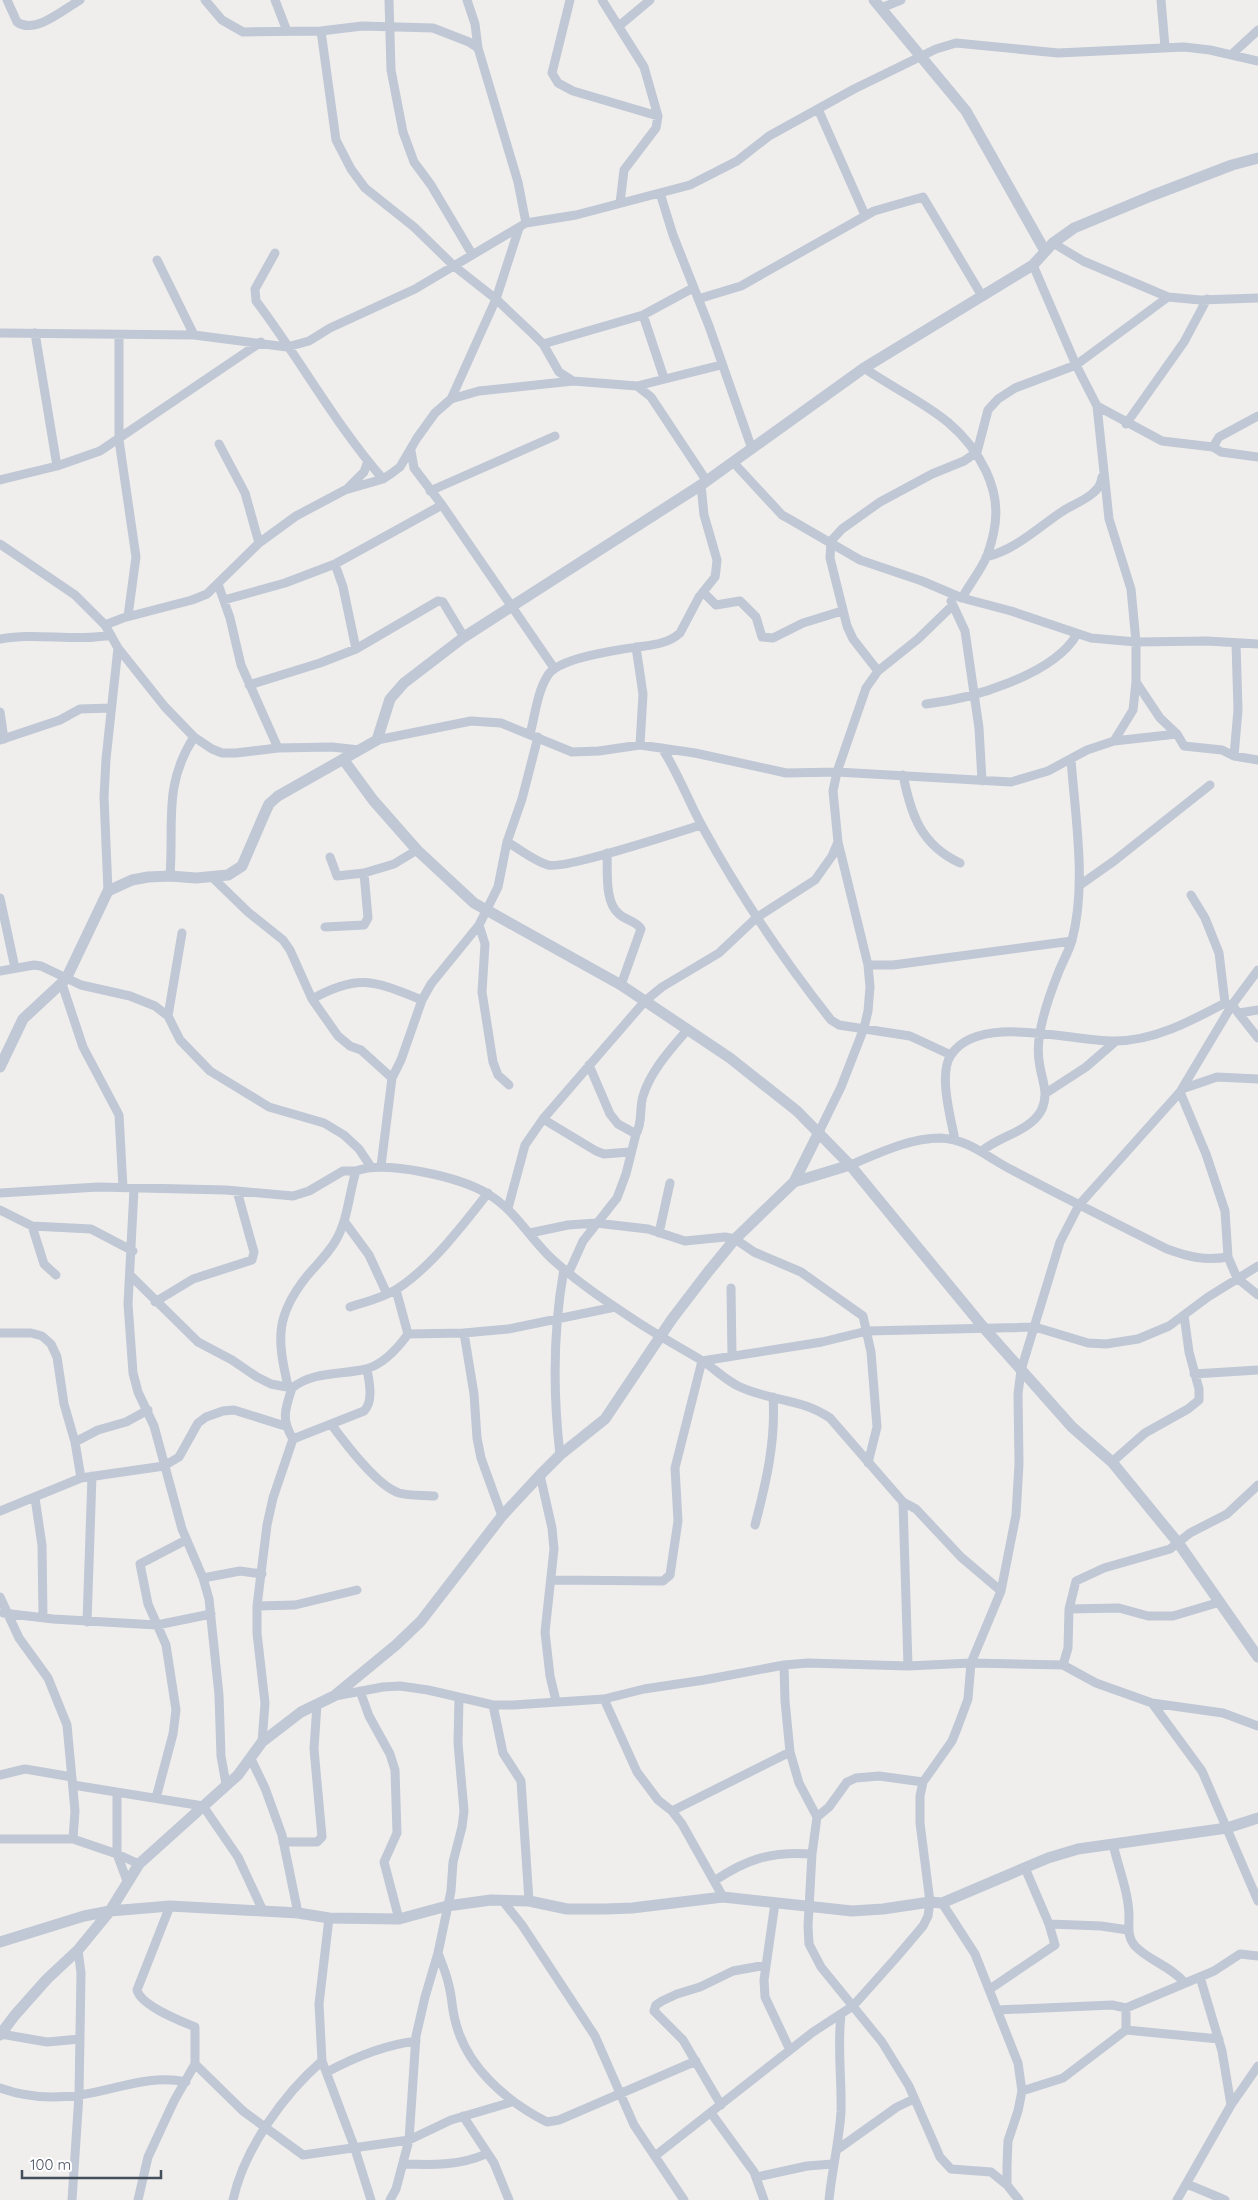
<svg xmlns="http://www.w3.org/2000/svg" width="1258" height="2200" font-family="Quicksand,sans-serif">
<rect width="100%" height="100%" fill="#f0eded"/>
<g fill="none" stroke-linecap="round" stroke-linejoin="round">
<path stroke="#bfc8d4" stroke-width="9" d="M 7,0 L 17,22 C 35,35 64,9 80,0
M 205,0 L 222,20 L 243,32 L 321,31 L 362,26 L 433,28 L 469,42 L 478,48
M 275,0 L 287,31
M 389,0 L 391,70 L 403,132 L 414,162 L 431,185 L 472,254
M 467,0 L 475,24 L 478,48 L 518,182 L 526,223
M 570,0 L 552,73 L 558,83 L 573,91 L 658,116
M 602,0 L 644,67 L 658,116 L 656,128 L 624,170 L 620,203
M 1161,0 L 1165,47
M 881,8 L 901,0
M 619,26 L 650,0
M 321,31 L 336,140 L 351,169 L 365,188 L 414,227 L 454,266 L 496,299 L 533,334 L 543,344 L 559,372 L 573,381 L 637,386 L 651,397 L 706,480
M 1231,55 L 1258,30
M 818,109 L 865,215
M 660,193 L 673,235 L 709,326 L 752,449
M 1053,243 L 1083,261 L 1168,297 L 1200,300 L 1258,298
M 275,253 L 255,289 L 256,301 C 300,359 335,424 383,479
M 157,260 L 194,335
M 1033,265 L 1076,365 L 1097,406 L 1109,519 L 1131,589 L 1136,642 L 1136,682 L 1133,710 L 1114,741
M 698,299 L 741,286 L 874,211 L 923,197 L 982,296
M 643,315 L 664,378
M 0,333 L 194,335 L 287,347 L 309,341 L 330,328 L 415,289 L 526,223 L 576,215 L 690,185 L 737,161 L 769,136 L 854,89 L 936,49 L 956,43 L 1058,53 L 1184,47 L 1210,50 L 1258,61
M 35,333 L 57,466
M 119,335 L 119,440 L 136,557 L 128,616
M 543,344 L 643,315 L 693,288
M 864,368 C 912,401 959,415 986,471 C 1000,501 998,525 987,556 C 981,570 969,585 962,598
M 637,386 L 721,365
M 451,399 L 479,391 L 573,381
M 1097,406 L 1162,441 L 1213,447 L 1221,452 L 1258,457
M 1126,424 L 1184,342 L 1207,299
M 219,444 L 245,493 L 259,543
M 1213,447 L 1219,437 L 1258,416
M 411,451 L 414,468 L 442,505 L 554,668
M 733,462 L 782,515 L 791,520 L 860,560 L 922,581 L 962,598 L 1011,611 L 1091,638 L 1136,642 L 1207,641 L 1258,644
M 0,480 L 57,466 L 100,451 L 261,342
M 348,488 L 364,472 L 368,461
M 430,491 L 555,436
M 0,544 L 75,595 L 105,625 L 118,648 L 165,707 L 194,737 L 212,749 L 222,753 L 236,753 L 278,748 L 332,747 L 359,750
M 986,557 C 1017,549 1037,528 1063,511 C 1072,505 1084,501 1093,493 C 1099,488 1101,484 1102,477
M 335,564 L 343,587 L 356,649
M 218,584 L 230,618 L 241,665 L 278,748
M 703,592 L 716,605 L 740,601 L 756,617 L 762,637 L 773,638 L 803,623 L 842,611
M 224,600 L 285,583 L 335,564 L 442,505
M 951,601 L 965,631 L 979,728 L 982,781
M 105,625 L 123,618 L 192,600 L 207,594 L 259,543 L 296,516 L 345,490 L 383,479 L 392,473 L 400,467 L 417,438 L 435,413 L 451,399 L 456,388 L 496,299 L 519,228
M 0,639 C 37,632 73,642 111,635
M 636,647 L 643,694 L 640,745
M 878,671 L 853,639 L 847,626 L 830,558 L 831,541 L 842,529 L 880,502 L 932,474 L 964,461 L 977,452 L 988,410 L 998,399 L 1015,388 L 1076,365 L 1168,297
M 1136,682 L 1160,718 L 1177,734 L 1184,746 L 1222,750 L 1234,756 L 1258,760
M 249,685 L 320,663 L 356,649 L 438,601 L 443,602 L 464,637
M 926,704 C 971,699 1054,675 1077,634
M 0,712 L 4,739
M 530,734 C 535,716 537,692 548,675 C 559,658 616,650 637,647 C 652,645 668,644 680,633 L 699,597 L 715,577 L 716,570 L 717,560 L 704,515 L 701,485
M 0,740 L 60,720 L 80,709 L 111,708
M 377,740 L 471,721 L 501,723 L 572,752 L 599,751 L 640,745 L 695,753 L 786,773 L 837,772 L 1011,782 L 1048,771 L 1087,750 L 1114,741 L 1177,734
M 662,748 C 678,773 688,800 702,826 C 739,894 783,959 831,1020 L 839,1025 L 910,1036 L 951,1055
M 1234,756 L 1238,710 L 1236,643
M 903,775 C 911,815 921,845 960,863
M 507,842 C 520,849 534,861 548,865 C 564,870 678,832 701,825
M 607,853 C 608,870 604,902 619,914 C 625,920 637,921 641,929 L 621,985
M 330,857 L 337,876 L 364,873
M 170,876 C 174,822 163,785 194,737
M 213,878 L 248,912 L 283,940 L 290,950 L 312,999 L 338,1036 L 350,1046 L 361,1050 L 392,1078
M 1080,885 L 1114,861 L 1210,785
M 108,891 L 104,797 L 106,759 L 118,648
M 1191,895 L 1205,918 L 1219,953 L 1225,1003
M 0,898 L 15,968
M 479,925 L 485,944 L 482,992 L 493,1062 L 498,1075 L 509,1085
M 325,927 L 364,925 L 368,918 L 364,873 L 394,864 L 417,850
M 868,965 L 893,965 L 1072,941
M 0,971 L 34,965 L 41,966 L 81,985 L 130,996 L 155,1006 L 168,1016 L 180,1040 L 210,1071 L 269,1107 L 324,1123 L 344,1135 L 359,1149 L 371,1167
M 62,984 L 83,1047 L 119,1115 L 123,1188
M 312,999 C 359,973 374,981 422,1000
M 1239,1013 L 1258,1010
M 168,1016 L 182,933
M 589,1065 L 610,1114 L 618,1124 L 636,1134
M 1182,1089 L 1217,1077 L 1258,1079
M 1180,1092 L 1206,1154 L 1225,1211 L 1228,1257 L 1237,1278 L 1258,1295
M 1046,1093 L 1086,1067 L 1116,1041
M 543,1119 L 596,1151 L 604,1154 L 630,1152
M 819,1132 L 841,1087 L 864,1028 L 868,1011 L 870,987 L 868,965 L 838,842 L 833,791 L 837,772 L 866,688 L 878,671 L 918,639 L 953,605
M 955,1140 C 951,1119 938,1074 951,1055 C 979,1012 1073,1042 1115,1041 C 1154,1041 1191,1021 1225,1003 L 1232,1005 L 1258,1038
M 982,1151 C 999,1136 1029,1132 1041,1111 C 1049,1095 1043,1083 1040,1067 C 1038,1057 1038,1043 1040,1033 C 1043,1012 1051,991 1059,971 C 1063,961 1069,951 1072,940 C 1087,884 1075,816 1071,759
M 850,1165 C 877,1154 909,1138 940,1138 C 969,1139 988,1158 1012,1170 C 1063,1197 1115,1223 1167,1249 C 1189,1257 1205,1261 1228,1257
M 381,1166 L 392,1078 L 401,1060 L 422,1000 L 431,984 L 479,925 L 498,887 L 507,842 L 522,799 L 538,737
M 134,1189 L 128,1304 L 133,1373 L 138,1392 L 154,1426 L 182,1529 L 203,1578 L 209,1599 L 219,1695 L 221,1756 L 226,1784
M 0,1193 L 98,1187 L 226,1190 L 293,1196 L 309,1191 L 343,1171 L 356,1171
M 508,1208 L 525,1145 L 543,1119 L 645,1001 L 662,987 L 719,953 L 756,918 L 815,880 L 832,856 L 838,842
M 0,1210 L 32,1226 L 91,1229 L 133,1251
M 344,1221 L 369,1255 L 387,1294
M 32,1226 L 44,1264 L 56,1275
M 530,1233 L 568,1225 L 596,1223 L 648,1229 L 685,1241 L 725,1237 L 735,1239 L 754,1252 L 801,1272 L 863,1316 L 871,1352 L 877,1427 L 868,1463
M 659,1233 L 670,1183
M 569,1272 L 583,1241 L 617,1198 L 626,1174 L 636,1134 C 643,1122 639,1109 643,1096 C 651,1070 671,1049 688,1029
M 131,1276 L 198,1342 L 232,1360 L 257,1377 L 271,1384 L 292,1388
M 731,1288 L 732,1356
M 396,1290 L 408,1334
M 155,1302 L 193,1279 L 252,1260 L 254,1252 L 237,1191
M 350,1307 C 365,1302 383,1298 397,1289 C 430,1268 464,1224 488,1193
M 0,1333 L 31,1333 L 42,1336 L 51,1344 L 57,1357 L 64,1404 L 75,1442 L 81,1478
M 464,1333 L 474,1394 L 477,1438 L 481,1458 L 502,1516
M 1194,1374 L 1258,1370
M 288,1386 C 277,1339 275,1316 307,1276 C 317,1264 329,1253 336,1240 C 348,1220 349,1193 356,1171 C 386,1160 460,1177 488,1194 C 515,1210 529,1237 551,1258 C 578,1283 609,1303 639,1323 C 659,1336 681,1348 701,1360 C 714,1368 724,1379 738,1386 C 768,1401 802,1398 830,1418 L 903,1502 L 916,1509 L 961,1557 L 1001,1591
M 331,1424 C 345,1443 377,1486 399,1493 C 410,1496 423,1495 434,1496
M 293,1439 L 364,1411 C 374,1401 369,1381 367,1369
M 75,1442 L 98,1430 L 126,1422 L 148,1410
M 560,1455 C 553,1394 553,1330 564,1269
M 1112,1462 L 1145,1433 L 1188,1409 L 1199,1400 L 1199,1389 L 1189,1352 L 1184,1315
M 540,1475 L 552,1528 L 554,1549 L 545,1632 L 550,1676 L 556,1701
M 35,1498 L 42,1545 L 43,1617
M 903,1502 L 908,1666
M 0,1511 L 81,1478 L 164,1466 L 179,1457 L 198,1423 L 206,1417 L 223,1411 L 234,1410 L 285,1426
M 755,1525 C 766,1483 776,1441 773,1397
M 203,1578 L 240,1571 L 262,1574
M 552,1580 L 663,1581 L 670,1575 L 678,1521 L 675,1468 L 702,1361 L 822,1342 L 867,1331 L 1035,1327 L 1088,1343 L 1106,1344 L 1138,1339 L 1169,1326 L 1208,1297 L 1258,1266
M 0,1597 L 19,1638 L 48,1678 L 67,1725 L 75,1811 L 73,1839
M 257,1606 L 295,1605 L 357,1590
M 1069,1609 L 1119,1608 L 1148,1616 L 1173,1616 L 1220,1602
M 3,1613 L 53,1619 L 157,1625 L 211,1614
M 87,1622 L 92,1476
M 784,1665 L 785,1701 L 790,1752 L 799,1783 L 817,1817 L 812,1854 L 808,1926 L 809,1944 L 821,1967 L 882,2042 L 909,2086 L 940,2157 L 951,2169 L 991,2172 L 1007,2185
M 1063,1665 L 1068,1648 L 1069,1609 L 1076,1581 L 1104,1568 L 1170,1549 L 1190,1533 L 1227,1514 L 1258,1485
M 360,1691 L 369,1716 L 390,1754 L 395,1770 L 397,1833 L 384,1862 L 399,1919
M 335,1696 L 383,1687 L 400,1686 L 428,1690 L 493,1705 L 513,1705 L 604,1699 L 644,1689 L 704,1680 L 784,1665 L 808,1663 L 908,1666 L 971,1663 L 1063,1665 L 1096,1683 L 1152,1703 L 1223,1713 L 1258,1726
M 604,1699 L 637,1772 L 658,1800 L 672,1811 L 682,1824 L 723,1897
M 1152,1703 L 1202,1771 L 1258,1901
M 493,1705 L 503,1753 L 521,1781 L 529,1901
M 262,1742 L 265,1703 L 257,1633 L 257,1606 L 267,1525 L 273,1498 L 293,1439 C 281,1420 285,1409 292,1388 C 313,1371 341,1375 366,1369 C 384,1364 398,1348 408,1334 L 464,1333 L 508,1329 L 615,1307
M 251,1759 L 265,1788 L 282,1835 L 298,1913
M 0,1775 L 25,1769 L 72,1777
M 73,1785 L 203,1806 L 238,1857 L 263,1911
M 117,1792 L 117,1854 L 127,1881
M 156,1798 L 173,1734 L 176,1710 L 166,1645 L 148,1604 L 140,1564 L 186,1540
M 672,1811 L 790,1752
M 817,1817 L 829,1807 L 847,1782 L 856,1778 L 879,1776 L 923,1782
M 0,1839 L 73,1839 L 117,1854 L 139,1864
M 283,1842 L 317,1842 L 322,1837 L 314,1749 L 317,1704
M 1113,1844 C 1118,1867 1129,1893 1129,1917 C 1129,1927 1127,1937 1135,1946 C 1149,1961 1171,1966 1185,1983
M 714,1881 C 747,1859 771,1851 812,1854
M 502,1900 L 522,1925 L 595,2036 L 634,2125 L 684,2200
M 775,1903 L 764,1980 L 765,1997 L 790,2050
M 942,1903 L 975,1954 L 1018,2063 L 1022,2091 L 1018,2111 L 1008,2141 L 1007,2165 L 1007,2185 L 1019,2200
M 329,1918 L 319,2004 L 322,2061 L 354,2146 L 371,2200
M 1049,1924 L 1101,1926 L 1128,1930
M 438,1953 C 442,1964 447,1975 449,1986 C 452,1997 452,2009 455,2020 C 466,2067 506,2101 547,2122 L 559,2120 L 696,2061
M 1200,1977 L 1222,2051 L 1231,2105
M 990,1989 L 1055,1945 L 1049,1924 L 1025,1868
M 997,2010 L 1112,2005 L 1126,2008 L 1214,1971 L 1240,1954 L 1258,1956
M 1126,2030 L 1126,2008
M 1,2034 L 47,2042 L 80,2039
M 195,2064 L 243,2111 L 303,2155 L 409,2140 L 451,2120 L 512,2102
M 327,2072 C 355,2057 384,2045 416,2041
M 0,2088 C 25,2097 53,2099 80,2095 C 116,2090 149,2074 186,2082
M 1022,2091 L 1063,2078 L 1126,2030 L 1219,2039
M 721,2105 L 683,2040 L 654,2011 L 656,2005 L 662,2001 L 677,1994 L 700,1987 L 733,1971 L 766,1965
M 711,2113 L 754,2172 L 764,2200
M 463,2116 L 494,2163 L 509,2200
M 838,2149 L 897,2107 L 914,2099
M 655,2156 L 813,2032 L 853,2006 L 895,1959 L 923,1926 L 928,1916 L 930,1902 L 920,1823 L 920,1796 L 923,1782 L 952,1741 L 958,1726 L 968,1699 L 971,1663 L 1001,1591 L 1016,1515 L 1019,1464 L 1018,1394 L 1021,1370 L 1060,1242 L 1079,1205 L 1180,1092 L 1232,1005 L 1258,970
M 403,2164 C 432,2165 459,2166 486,2154
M 757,2177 L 807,2166 L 833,2164
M 1187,2184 L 1225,2200
M 72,2200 L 79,2095 L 81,1973 L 78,1950
M 138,2200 L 148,2157 L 174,2101 L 195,2064 L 195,2027 C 181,2021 141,2006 137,1990 L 170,1906
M 233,2200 C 244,2149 284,2094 322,2061
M 390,2200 L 396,2189 L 409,2140 L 416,2036 L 425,1997 L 438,1953 L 451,1891 L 453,1862 L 462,1827 L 464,1811 L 458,1743 L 459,1698
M 829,2200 C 832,2170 839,2142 841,2112 C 842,2079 837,2047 841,2015
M 1177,2200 L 1231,2105 L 1258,2066"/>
<path stroke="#bfc8d4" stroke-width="11" d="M 874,0 L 966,111 L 1045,251
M 343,759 L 373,800 L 417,850 L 474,903 L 621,985 L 730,1058 L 797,1111 L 850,1165 L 984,1328 L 1072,1427 L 1112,1462 L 1179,1544 L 1258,1657
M 0,1067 L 23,1019 L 66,979 L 108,891 L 132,880 L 148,877 L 170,876 L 196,878 L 228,875 L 242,866 L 264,815 L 269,804 L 278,796 L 377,740 L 390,699 L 404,683 L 464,637 L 701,485 L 864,368 L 1033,265 L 1053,243 L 1074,228 L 1151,196 L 1232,165 L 1258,158
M 794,1182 L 850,1165
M 0,1942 L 84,1916 L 110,1911 L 170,1906 L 298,1913 L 329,1918 L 399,1919 L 447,1906 L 491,1900 L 529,1901 L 567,1909 L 605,1909 L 632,1908 L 723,1897 L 852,1911 L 883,1909 L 930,1902 L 942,1903 L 1048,1858 L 1078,1849 L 1227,1828 L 1258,1818
M 0,2035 L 15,2015 L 47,1979 L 78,1950 L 110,1911 L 139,1864 L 238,1775 L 262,1742 L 301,1712 L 334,1696 L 396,1645 L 421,1621 L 502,1516 L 540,1475 L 560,1455 L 605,1419 L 672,1319 L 708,1272 L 735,1239 L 794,1182 L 819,1132"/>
</g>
<path d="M22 2170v8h139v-8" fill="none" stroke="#444f5c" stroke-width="2.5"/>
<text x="30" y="2170" font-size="15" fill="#444f5c" stroke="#ffffff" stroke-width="4" paint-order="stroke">100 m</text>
</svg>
